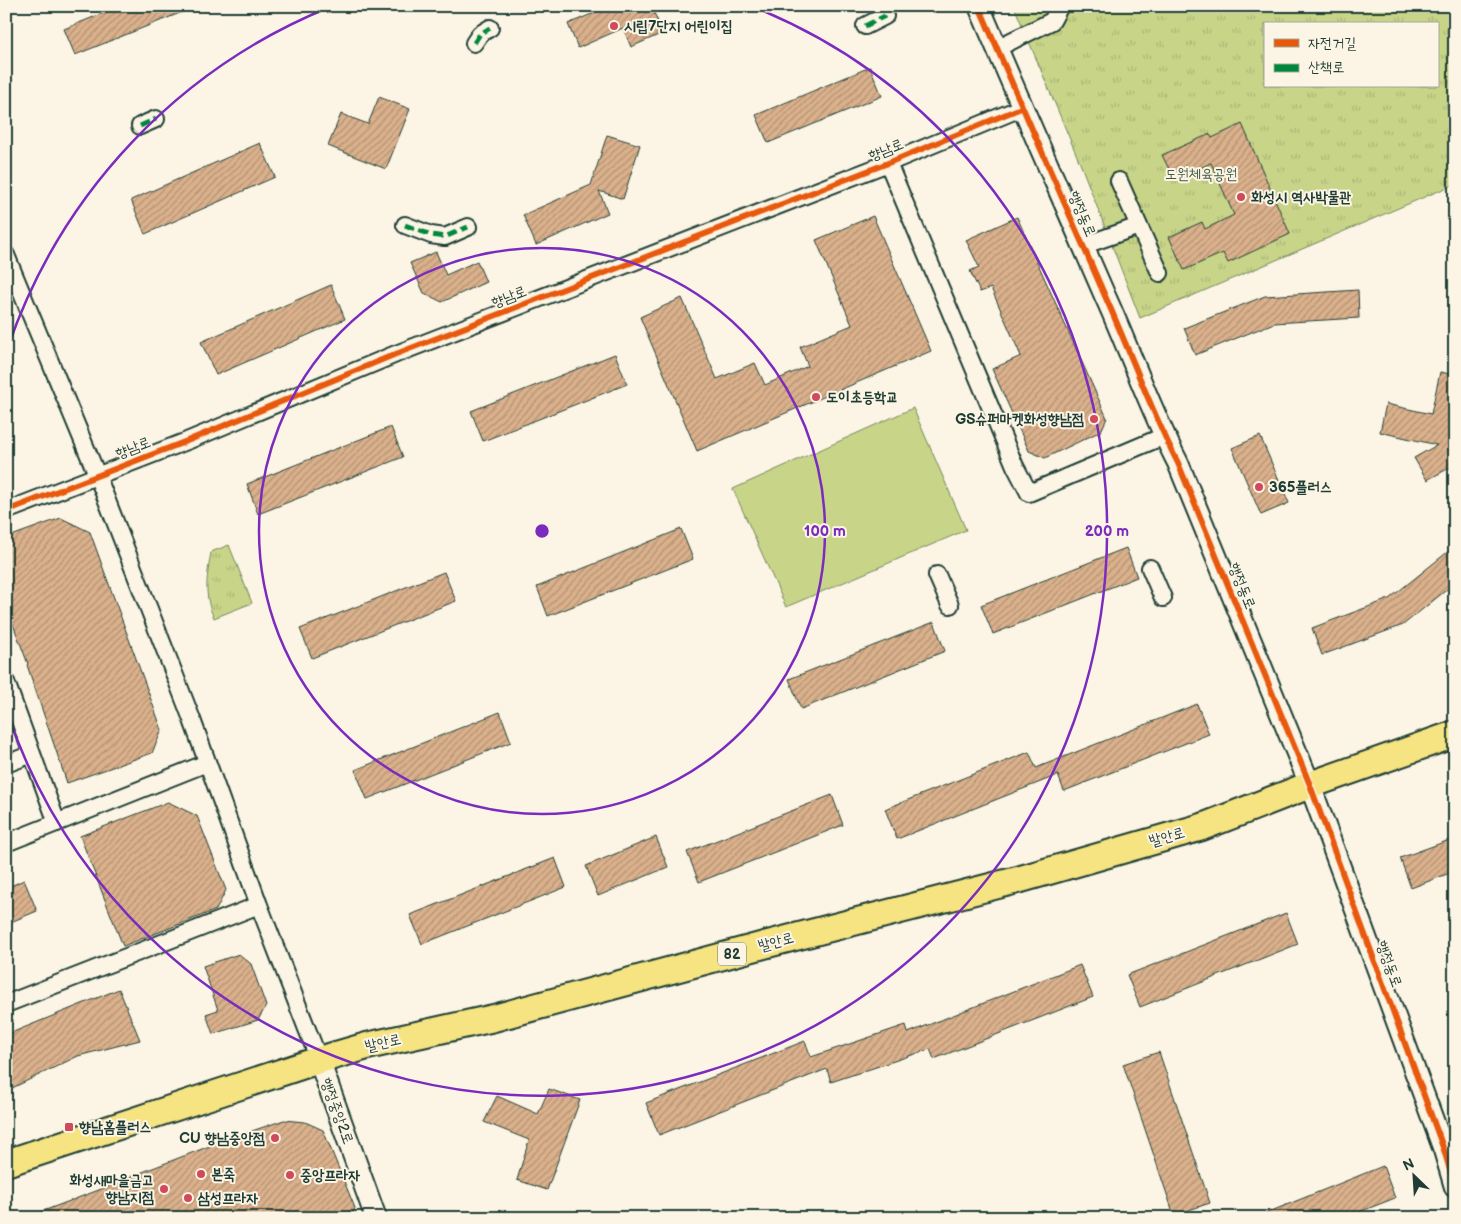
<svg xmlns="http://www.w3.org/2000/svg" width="1461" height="1224" font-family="'Balsamiq Sans','Poor Story',sans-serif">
<defs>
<pattern id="park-tufts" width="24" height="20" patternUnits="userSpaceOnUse" patternTransform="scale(1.25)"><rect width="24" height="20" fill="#c8d488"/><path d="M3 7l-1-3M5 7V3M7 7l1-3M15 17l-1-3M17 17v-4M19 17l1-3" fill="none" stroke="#abb776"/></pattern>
<pattern id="building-hatch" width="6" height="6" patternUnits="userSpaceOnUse" patternTransform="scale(1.25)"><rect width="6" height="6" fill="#dbb18c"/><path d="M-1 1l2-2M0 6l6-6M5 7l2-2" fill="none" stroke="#b19173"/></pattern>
</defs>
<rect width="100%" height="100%" fill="#fcf5e5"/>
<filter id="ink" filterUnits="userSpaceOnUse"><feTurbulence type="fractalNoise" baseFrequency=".02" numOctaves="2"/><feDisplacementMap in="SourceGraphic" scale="10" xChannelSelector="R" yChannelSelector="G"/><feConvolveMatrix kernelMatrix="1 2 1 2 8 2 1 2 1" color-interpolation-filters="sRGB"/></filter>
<g filter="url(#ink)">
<path fill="#c8d488" stroke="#74885e" d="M 913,408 L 966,530 L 786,607 L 733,489 Z"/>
<path fill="url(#park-tufts)" stroke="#74885e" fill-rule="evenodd" d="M 1014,6 L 1455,6 L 1455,184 L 1140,318 L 1082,168 ZM 1265,24 L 1437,24 L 1437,86 L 1265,86 Z
M 229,545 L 252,603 L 214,618 C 203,594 207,577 211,552 Z"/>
<path fill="url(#building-hatch)" stroke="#1f3d34" d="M 121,6 L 195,6 L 195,7 L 75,55 L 64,29 Z
M 599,6 L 651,6 L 663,33 L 631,47 L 623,28 L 578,48 L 568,24 L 601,10 Z
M 870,67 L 882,96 L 768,143 L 756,115 Z
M 379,97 L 410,109 L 386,169 L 328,146 L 341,114 L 368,124 Z
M 1242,124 L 1290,234 L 1228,263 L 1223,253 L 1184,270 L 1169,237 L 1202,222 L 1205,229 L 1234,215 L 1211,163 L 1174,179 L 1162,155 L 1210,134 L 1212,138 Z
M 607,135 L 640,145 L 623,199 L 599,191 L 608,213 L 536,245 L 523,215 L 591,185 Z
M 260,143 L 275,177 L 145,234 L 131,200 Z
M 873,216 L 931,351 L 697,451 L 640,317 L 682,298 L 717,379 L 755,363 L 765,385 L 808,366 L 800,347 L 852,325 L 816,240 Z
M 1017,217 L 1107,418 L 1101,431 L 1045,458 L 1029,451 L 992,369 L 1021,356 L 991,288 L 980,292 L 970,271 L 979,267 L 966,240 Z
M 436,252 L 446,275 L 477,261 L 486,282 L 442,302 L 424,293 L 410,263 Z
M 331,285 L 345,319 L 216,375 L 201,342 Z
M 1358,290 L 1359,318 L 1274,323 L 1195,355 L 1184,328 L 1265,296 Z
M 615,354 L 627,384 L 483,441 L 471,411 Z
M 1440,372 L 1455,375 L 1455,465 L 1427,480 L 1414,458 L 1437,445 L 1380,432 L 1386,404 L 1431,414 Z
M 391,427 L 403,457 L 258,514 L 247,484 Z
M 1260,436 L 1289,503 L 1261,515 L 1232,448 Z
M 61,518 L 90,532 L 162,730 L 152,753 L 67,783 L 27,665 L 28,664 L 6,606 L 6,538 Z
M 681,529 L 693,559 L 548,616 L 537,587 Z
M 1455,546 L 1455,583 L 1403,625 L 1322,655 L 1312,628 L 1389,599 Z
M 1126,548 L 1137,577 L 993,634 L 981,605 Z
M 444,572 L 456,601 L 312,658 L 300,629 Z
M 934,622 L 945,651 L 801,709 L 789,679 Z
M 1197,704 L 1209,734 L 1064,791 L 1058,775 L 897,839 L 885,809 L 1029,752 L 1036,768 Z
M 500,712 L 511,742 L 367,799 L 355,770 Z
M 832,795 L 843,825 L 699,882 L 687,852 Z
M 168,802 L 197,816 L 226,890 L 216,910 L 123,946 L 80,836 Z
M 656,837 L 668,867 L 598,896 L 586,866 Z
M 1455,838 L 1455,871 L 1411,888 L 1400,858 Z
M 555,858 L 566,887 L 422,944 L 410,915 Z
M 24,880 L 37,911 L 6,924 L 6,888 Z
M 1286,913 L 1298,944 L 1140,1007 L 1127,975 Z
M 239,954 L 251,964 L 266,1006 L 258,1020 L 213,1034 L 206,1014 L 218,1010 L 203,966 Z
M 1080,965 L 1093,997 L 934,1059 L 930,1049 L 831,1082 L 827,1069 L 659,1135 L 646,1103 L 805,1041 L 811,1057 L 906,1025 L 908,1033 Z
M 119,989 L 140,1040 L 78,1056 L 6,1091 L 6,1035 Z
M 1159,1052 L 1210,1203 L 1174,1215 L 1123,1064 Z
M 549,1089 L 580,1100 L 547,1190 L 517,1180 L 529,1140 L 484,1122 L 497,1096 L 538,1114 Z
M 284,1120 L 305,1122 L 323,1130 L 355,1208 L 351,1218 L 30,1218 L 30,1216 L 128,1179 L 127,1178 L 220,1142 Z
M 1383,1166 L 1395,1198 L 1344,1218 L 1254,1218 Z"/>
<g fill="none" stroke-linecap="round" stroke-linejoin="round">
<g stroke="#1f3d34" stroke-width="20">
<path id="minor" d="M 865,26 L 885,16
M 474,43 L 480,34 L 490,28
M 997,48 L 1052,21 L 1060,6
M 140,126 L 156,119
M 888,163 L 1015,466 L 1029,493 L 1164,436
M 405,225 L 431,235 L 445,237 L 468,227
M 1139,226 L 1160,273
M 1082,246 L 1139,226 L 1119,181
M 6,255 L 97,475 L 191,717 L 259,905 L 319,1060
M 6,511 L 187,441 L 396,354 L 888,163 L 1021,108
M 1150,568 L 1163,598
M 937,575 L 950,605
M 6,682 L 57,823
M 6,764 L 32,754
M 6,843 L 207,763
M 6,1004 L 259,905"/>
</g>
<g stroke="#1f3d34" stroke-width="24">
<path id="tertiary" d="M 979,6 C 1020,103 1063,199 1105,296 C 1130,351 1150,409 1178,463 L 1310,785 L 1444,1150 L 1455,1187
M 319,1060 L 376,1218"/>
</g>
<g stroke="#1f3d34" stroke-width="30">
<path id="primary" d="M 6,1163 L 319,1060 L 367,1046 L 494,1018 L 764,945 L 1021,879 L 1202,827 L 1310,785 L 1455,734"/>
</g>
<use href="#minor" stroke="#fcf5e5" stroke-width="16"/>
<use href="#tertiary" stroke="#fcf5e5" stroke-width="20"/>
<use href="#primary" stroke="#f6e381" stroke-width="26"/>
<path stroke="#00873e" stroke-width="5" stroke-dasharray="10 5" stroke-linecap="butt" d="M 865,26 L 885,16
M 474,43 L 480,34 L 490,28
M 140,126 L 156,119
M 405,225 L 431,235 L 445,237 L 468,227"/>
<g stroke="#fcf5e5" stroke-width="9">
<path id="cycleway" d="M 979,6 C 1020,103 1063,199 1105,296 C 1130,351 1150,409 1178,463 L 1310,785 L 1444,1150 L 1455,1187
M 6,511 L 187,441 L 396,354 L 888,163 L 1021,108"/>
</g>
<use href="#cycleway" stroke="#e8590c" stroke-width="6"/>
</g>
</g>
<g fill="none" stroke="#7b2cbf" stroke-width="2.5">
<circle cx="542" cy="531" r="283"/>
<path d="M8 347A565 565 0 0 1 330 7M754 7A565 565 0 1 1 8 715"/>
</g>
<g fill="#d1495b" stroke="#fcf5e5" stroke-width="2">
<circle cx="614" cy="26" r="5"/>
<circle cx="1241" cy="197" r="5"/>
<circle cx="816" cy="397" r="5"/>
<circle cx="1094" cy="419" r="5"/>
<circle cx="1259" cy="487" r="5"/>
<rect x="64" y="1122" width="10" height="10" rx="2.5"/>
<circle cx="275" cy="1138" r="5"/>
<circle cx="201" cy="1174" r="5"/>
<circle cx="290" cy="1175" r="5"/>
<circle cx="164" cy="1189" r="5"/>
<circle cx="188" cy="1198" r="5"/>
</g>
<g text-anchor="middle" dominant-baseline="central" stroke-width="4" stroke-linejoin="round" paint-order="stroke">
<rect fill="#fcf5e5" stroke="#617469" stroke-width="1" x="718" y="942.5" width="28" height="23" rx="4"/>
<g font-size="14" font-weight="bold" fill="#1f3d34">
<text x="732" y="954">82</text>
</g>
<g font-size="15" font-weight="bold" fill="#1f3d34" stroke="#fcf5e5" text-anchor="start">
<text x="624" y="26">시립7단지 어린이집</text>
<text x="1251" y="197">화성시 역사박물관</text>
<text x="826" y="397">도이초등학교</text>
<text x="1084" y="419" text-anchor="end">GS슈퍼마켓화성향남점</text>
<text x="1269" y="487">365플러스</text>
<text x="79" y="1127">향남홈플러스</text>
<text x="265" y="1138" text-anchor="end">CU 향남중앙점</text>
<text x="211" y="1174">본죽</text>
<text x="300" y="1175">중앙프라자</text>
<text x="154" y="1180" text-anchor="end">화성새마을금고<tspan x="154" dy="17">향남지점</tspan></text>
<text x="198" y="1198">삼성프라자</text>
</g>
<g font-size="15" fill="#1f3d34" stroke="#fcf5e5">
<text transform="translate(886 150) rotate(-22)">향남로</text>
<text transform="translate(1082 214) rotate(67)">행정동로</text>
<text transform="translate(509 297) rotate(-21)">향남로</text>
<text transform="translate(133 448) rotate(-21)">향남로</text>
<text transform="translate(1242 586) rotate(68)">행정동로</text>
<text transform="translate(1167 837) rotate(-16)">발안로</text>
<text transform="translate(776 942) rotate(-15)">발안로</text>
<text transform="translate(1389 964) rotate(70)">행정동로</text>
<text transform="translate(383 1043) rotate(-13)">발안로</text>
<text transform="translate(337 1111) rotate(70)">행정중앙2로</text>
</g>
<g font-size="15" fill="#415b45" stroke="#fcf5e5">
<text x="1201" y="174">도원체육공원</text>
</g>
</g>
<circle cx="542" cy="531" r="8" fill="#7b2cbf" stroke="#fcf5e5" stroke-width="2.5"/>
<g font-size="15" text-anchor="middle" font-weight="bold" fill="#7b2cbf" stroke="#fcf5e5" stroke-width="4" stroke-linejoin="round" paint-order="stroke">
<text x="825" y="536">100 m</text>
<text x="1107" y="536">200 m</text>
</g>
<rect width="1461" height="1224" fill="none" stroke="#fcf5e5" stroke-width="25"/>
<rect x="12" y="12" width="1436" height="1199" fill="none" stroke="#1f3d34" stroke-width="2" filter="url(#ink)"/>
<rect x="1264" y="22" width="175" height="65" fill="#fcf5e5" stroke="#a4ab9e"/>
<rect x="1274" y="39" width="25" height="8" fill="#e8590c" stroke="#a4ab9e"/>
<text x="1308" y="48" font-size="15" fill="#1f3d34">자전거길</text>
<rect x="1274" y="64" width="25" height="8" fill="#00873e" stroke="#a4ab9e"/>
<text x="1308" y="72" font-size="15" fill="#1f3d34">산책로</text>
<g transform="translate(1414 1176) rotate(335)" stroke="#fcf5e5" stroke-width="4" paint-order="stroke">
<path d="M0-4L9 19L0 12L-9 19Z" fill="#1f3d34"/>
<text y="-8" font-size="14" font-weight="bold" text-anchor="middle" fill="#1f3d34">N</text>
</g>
</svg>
